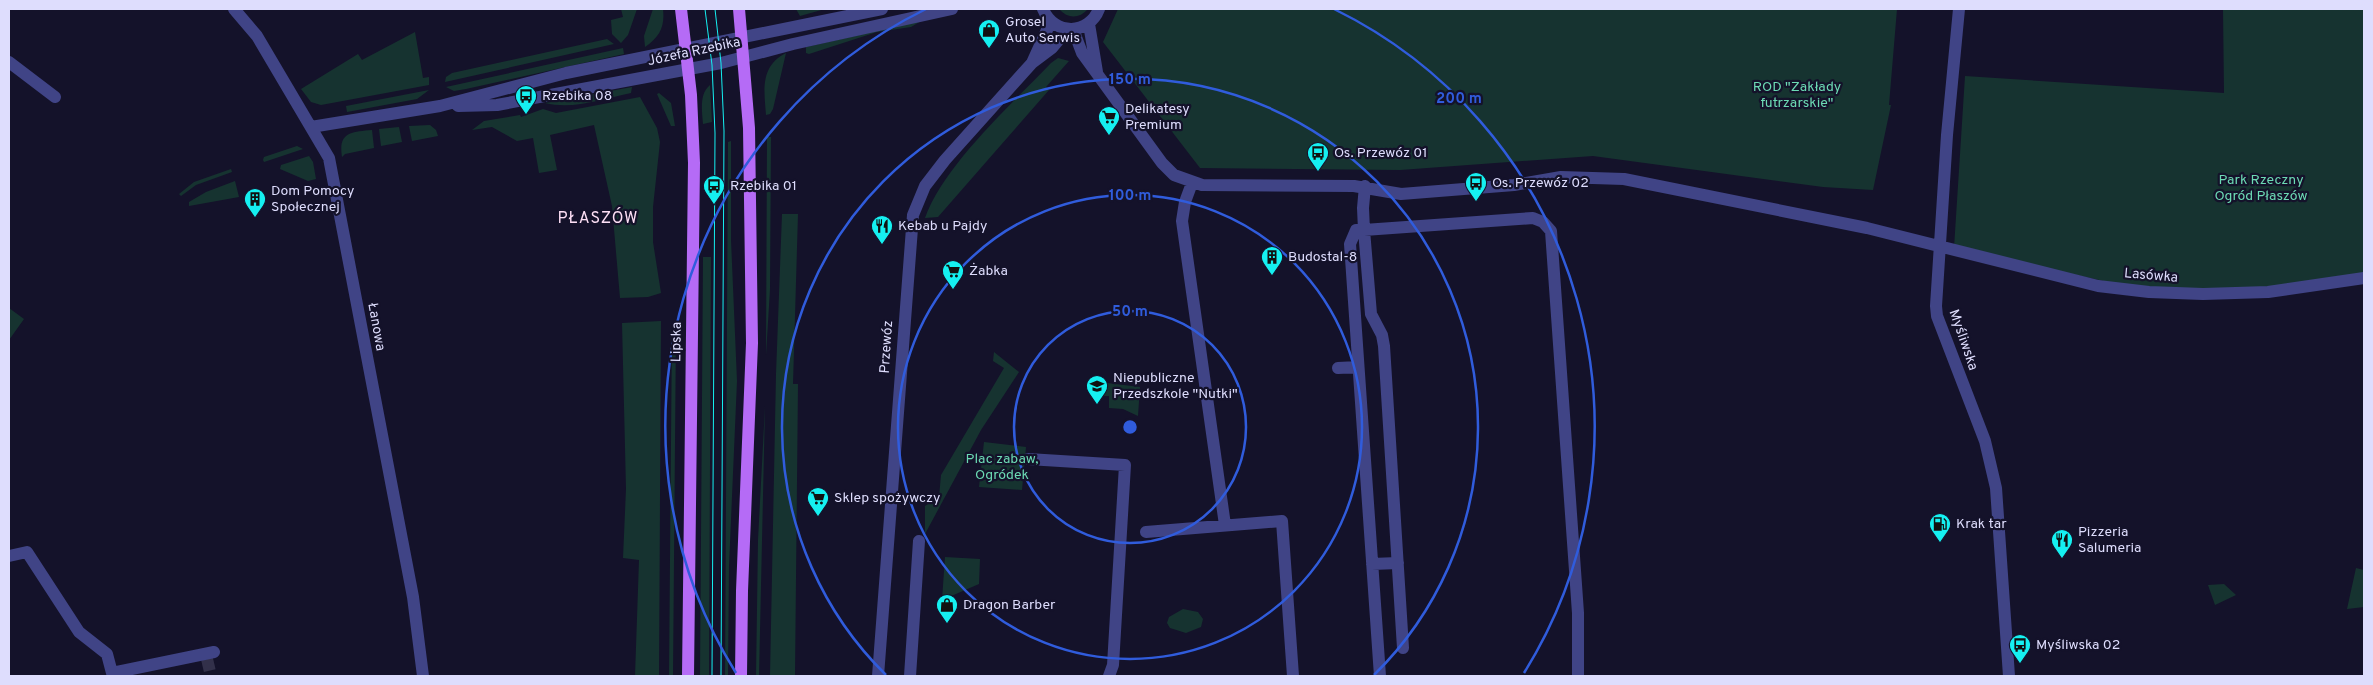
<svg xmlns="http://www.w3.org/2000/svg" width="2373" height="685" font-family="Overpass,sans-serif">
<rect width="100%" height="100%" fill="#14122a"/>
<path fill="#163330" d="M 621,9 L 637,9 L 628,35 L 621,43 L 612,34 L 611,20 L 623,17 Z
M 653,9 L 663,9 C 665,26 660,37 645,47 L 644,36 Z
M 796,9 L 825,9 L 800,16 Z
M 1059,9 L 1088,9 C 1079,19 1068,19 1059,9 Z
M 1118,9 L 1897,9 L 1889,105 L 1891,105 L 1873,190 L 1823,187 L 1593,156 L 1400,170 L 1200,168 L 1103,42 Z
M 2223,9 L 2364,9 L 2364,276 L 2268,290 L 2131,287 L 1954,248 L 1965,76 L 2224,93 Z
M 921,21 L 911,27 L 877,32 L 809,54 L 806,53 L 806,47 Z
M 415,32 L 423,78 L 429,77 L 429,85 L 321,105 L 311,102 L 301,89 L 358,54 L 362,60 Z
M 607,39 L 614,44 L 445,82 L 446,77 L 452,73 Z
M 623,48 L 624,54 L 466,89 L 454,91 L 446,87 Z
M 786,53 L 773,109 L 770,114 L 766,115 C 764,90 760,66 786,53 Z
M 1058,58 L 1069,61 L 1046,87 L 1049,90 L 938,217 L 925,218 C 944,165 1012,104 1051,63 Z
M 710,85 L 712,122 L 703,124 C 702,111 699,94 710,85 Z
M 632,87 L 631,93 C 604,99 572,110 545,103 Z
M 429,90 L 417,99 L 347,112 L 346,106 Z
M 659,93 L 671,103 L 675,126 L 671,126 L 657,94 Z
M 640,97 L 657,128 L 660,142 L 653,207 L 653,242 L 661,293 L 648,297 L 620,298 L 612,206 L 594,125 L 550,135 L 557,170 L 539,173 L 533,138 L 517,141 L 492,127 L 472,130 L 484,121 L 520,115 L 521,117 L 543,109 L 556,113 Z
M 430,125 L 436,130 L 438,136 L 412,141 L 409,126 Z
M 399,127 L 402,142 L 381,146 L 379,129 Z
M 372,130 L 374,148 L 345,154 L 342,157 C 338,132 351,132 372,130 Z
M 767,137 L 771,137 L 770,289 L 766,355 Z
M 731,141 L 731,240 L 737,381 L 729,566 L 728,676 L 725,676 L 728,142 Z
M 297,146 L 303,149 L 264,162 L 263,160 L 264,157 Z
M 309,156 L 313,162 L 316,179 L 308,181 L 280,169 L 281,165 Z
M 231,169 L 232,172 L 196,185 L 181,196 L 179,194 L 194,182 Z
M 235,181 L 239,197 L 189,206 L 189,202 L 206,192 Z
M 782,214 L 798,214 L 793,384 L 798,384 L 795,676 L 770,676 L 776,374 Z
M 703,257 L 711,257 L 709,676 L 700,676 Z
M 9,308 L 24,319 L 9,340 Z
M 661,321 L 659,676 L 635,676 L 639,560 L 623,558 L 626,489 L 622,323 Z
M 672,325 L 676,329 L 673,676 L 669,676 Z
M 994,352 L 1019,372 L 981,430 L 925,534 L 925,506 L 939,497 L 941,475 L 1004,368 L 993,361 Z
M 1099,382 L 1140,387 L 1138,416 L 1123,409 L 1109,408 L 1109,396 L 1099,396 Z
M 765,406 L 759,676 L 756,676 L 758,540 Z
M 984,442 L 1026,447 L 1022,490 L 979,487 Z
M 945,557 L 980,559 L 979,584 L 942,600 Z
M 2356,568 L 2364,570 L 2364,607 L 2347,609 Z
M 2224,584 L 2236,595 L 2215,605 L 2208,585 Z
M 1183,609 L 1198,612 L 1203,619 L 1201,627 L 1186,633 L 1170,628 L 1167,623 L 1169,617 Z"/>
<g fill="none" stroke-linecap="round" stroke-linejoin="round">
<path stroke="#32304a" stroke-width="12" stroke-dasharray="12 6" stroke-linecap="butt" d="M 207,659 L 211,676"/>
<path stroke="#404486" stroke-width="12" d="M 234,9 L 257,36 L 329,158 L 413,597 L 423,676
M 1043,9 C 1054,36 1089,35 1099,9
M 1959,9 L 1947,135 L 1936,306 L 1937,316 L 1985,441 L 1996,488 L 2009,676
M 1089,24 L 1097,72
M 1073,29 L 1082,53 L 1162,163 L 1174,175 L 1202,185 L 1354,186 L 1401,194 L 1514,185 L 1561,177 L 1624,179 L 1867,228 L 2098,286 L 2149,292 L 2203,294 L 2268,292 L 2364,278
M 9,62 L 55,97
M 1032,63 L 1051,21
M 458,106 L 497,105 L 721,63 L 793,44 L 952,9
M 311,127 L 440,106 L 566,73 L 882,9
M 1192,183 L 1185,202 L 1182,221 L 1225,525
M 1365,186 L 1363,208 L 1364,230 L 1356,230 L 1350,244 L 1380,676
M 1338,368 L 1358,367
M 1028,459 L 1125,465 L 1113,665 L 1109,676
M 1146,532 L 1282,521 L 1293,676
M 9,556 L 27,552 L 79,632 L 107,654 L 112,673 L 214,652
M 1372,564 L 1398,563
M 1403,648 L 1384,346 L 1382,335 L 1371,314 L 1364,230 L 1533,218 L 1543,222 L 1551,231 L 1578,613 L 1578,676
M 878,676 L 913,215 L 925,186 L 945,160 L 1032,63 L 1052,48 L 1067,30
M 910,676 L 919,541"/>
<path stroke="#b56bf6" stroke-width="12" d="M 681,9 L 691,95 L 694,163 L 688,676
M 739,9 L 749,128 L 752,343 L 742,591 L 741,676"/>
<path stroke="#15f0f1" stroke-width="1" d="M 705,9 L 712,65 L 715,133 L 712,676
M 715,9 L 721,63 L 724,131 L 721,676"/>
</g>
<g fill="none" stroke="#305cdc" stroke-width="2.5">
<circle cx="1130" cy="427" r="116"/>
<circle cx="1130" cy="427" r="232"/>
<path d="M886 675A348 348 0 1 1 1374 675"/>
<path d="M736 673A465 465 0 0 1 926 9M1334 9A465 465 0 0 1 1524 673"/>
</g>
<defs>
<g id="shop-pin" transform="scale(1.125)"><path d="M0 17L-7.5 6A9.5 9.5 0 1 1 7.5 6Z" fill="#15f0f1" stroke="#14122a"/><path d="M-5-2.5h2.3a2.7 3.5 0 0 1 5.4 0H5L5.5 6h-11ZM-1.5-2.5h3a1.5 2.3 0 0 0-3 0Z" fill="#111"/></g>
<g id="bus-pin" transform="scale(1.125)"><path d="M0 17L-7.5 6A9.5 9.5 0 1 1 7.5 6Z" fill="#15f0f1" stroke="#14122a"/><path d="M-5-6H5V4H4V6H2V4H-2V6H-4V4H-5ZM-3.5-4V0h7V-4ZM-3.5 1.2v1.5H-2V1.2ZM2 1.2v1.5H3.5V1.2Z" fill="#111"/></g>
<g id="supermarket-pin" transform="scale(1.125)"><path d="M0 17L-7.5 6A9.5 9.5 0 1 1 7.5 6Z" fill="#15f0f1" stroke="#14122a"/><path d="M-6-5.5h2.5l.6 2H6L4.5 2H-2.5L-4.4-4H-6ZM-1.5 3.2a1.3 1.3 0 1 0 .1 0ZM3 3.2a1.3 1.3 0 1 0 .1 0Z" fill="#111"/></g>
<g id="building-pin" transform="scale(1.125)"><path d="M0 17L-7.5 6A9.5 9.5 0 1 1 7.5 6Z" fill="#15f0f1" stroke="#14122a"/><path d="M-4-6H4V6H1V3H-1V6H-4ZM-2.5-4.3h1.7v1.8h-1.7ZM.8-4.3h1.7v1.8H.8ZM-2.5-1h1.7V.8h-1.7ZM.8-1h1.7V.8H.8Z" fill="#111"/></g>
<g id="restaurant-pin" transform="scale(1.125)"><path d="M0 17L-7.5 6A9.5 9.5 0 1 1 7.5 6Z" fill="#15f0f1" stroke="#14122a"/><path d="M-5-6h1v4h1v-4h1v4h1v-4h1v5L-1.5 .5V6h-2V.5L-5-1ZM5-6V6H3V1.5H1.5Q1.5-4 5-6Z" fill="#111"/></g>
<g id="school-pin" transform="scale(1.125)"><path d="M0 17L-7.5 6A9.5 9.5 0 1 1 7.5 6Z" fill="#15f0f1" stroke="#14122a"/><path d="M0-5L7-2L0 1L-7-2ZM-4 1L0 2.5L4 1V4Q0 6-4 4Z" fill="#111"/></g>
<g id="fuel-pin" transform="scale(1.125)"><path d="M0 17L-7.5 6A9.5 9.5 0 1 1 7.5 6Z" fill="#15f0f1" stroke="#14122a"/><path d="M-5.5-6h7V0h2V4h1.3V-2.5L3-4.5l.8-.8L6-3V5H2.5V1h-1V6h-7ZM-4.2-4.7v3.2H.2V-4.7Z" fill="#111"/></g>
</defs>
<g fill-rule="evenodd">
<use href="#shop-pin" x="989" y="30"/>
<use href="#bus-pin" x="526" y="96"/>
<use href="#supermarket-pin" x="1109" y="117"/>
<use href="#bus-pin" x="1318" y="153"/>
<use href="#bus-pin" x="1476" y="183"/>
<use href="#bus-pin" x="714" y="186"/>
<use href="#building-pin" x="255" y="199"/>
<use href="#restaurant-pin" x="882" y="226"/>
<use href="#building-pin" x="1272" y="257"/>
<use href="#supermarket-pin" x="953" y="271"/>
<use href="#school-pin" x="1097" y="386"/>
<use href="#supermarket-pin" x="818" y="498"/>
<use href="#fuel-pin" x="1940" y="524"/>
<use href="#restaurant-pin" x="2062" y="540"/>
<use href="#shop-pin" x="947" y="605"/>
<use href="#bus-pin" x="2020" y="645"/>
</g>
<g text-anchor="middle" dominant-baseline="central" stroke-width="4.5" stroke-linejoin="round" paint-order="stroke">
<g font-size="14" fill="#deddfd" stroke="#14122a" text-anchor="start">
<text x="1005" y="22">Grosel<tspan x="1005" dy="16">Auto Serwis</tspan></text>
<text x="542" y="96">Rzebika 08</text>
<text x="1125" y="109">Delikatesy<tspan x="1125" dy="16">Premium</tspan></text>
<text x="1334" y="153">Os. Przewóz 01</text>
<text x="1492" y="183">Os. Przewóz 02</text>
<text x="730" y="186">Rzebika 01</text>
<text x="271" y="191">Dom Pomocy<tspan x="271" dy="16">Społecznej</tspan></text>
<text x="898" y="226">Kebab u Pajdy</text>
<text x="1288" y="257">Budostal-8</text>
<text x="969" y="271">Żabka</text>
<text x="1113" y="378">Niepubliczne<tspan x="1113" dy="16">Przedszkole "Nutki"</tspan></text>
<text x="834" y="498">Sklep spożywczy</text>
<text x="1956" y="524">Krak tar</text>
<text x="2078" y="532">Pizzeria<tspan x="2078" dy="16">Salumeria</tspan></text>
<text x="963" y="605">Dragon Barber</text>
<text x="2036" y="645">Myśliwska 02</text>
</g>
<g font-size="14" fill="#deddfd" stroke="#14122a">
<text transform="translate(694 52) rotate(-12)">Józefa Rzebika</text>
<text transform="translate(2151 276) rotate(5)">Lasówka</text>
<text transform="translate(376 327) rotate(80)">Łanowa</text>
<text transform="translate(1963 340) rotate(71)">Myśliwska</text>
<text transform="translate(677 342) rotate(-89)">Lipska</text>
<text transform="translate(887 347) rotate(-86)">Przewóz</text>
</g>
<g font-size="14" fill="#6cdab4" stroke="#14122a">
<text x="1797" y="87">ROD "Zakłady<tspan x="1797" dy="16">futrzarskie"</tspan></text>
<text x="2261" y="180">Park Rzeczny<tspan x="2261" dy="16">Ogród Płaszów</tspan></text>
<text x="1002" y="459">Plac zabaw,<tspan x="1002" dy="16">Ogródek</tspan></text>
</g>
<g font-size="16" letter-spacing="1" fill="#fddff5" stroke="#14122a">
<text x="598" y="219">PŁASZÓW</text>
</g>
</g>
<circle cx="1130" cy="427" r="8" fill="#305cdc" stroke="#14122a" stroke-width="2.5"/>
<g font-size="15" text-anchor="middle" font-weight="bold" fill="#305cdc" stroke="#14122a" stroke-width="4.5" stroke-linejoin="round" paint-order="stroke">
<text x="1130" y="84">150 m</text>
<text x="1459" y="103">200 m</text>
<text x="1130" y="200">100 m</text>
<text x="1130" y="316">50 m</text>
</g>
<rect width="2373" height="685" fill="none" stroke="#deddfd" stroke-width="20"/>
</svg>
